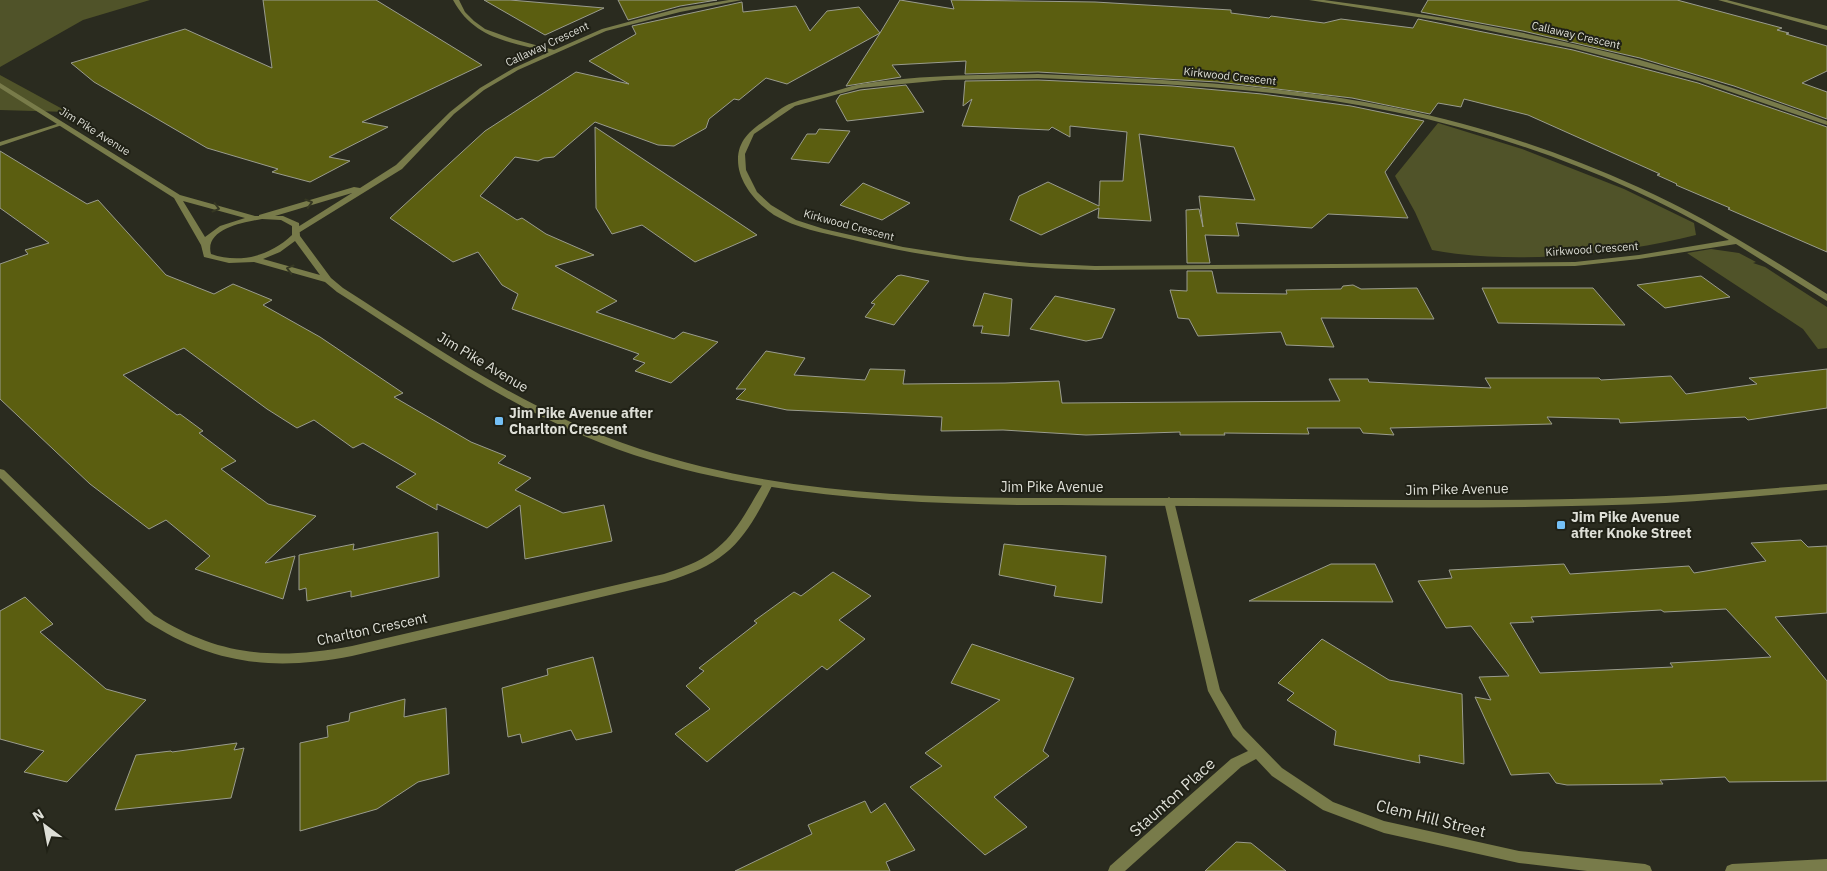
<svg xmlns="http://www.w3.org/2000/svg" width="1827" height="871" font-family="'IBM Plex Sans',sans-serif">
<rect width="100%" height="100%" fill="#2a2b1f"/>
<path fill="#505329" d="M 0,0 L 150,0 L 83,20 L 0,67 Z
M 0,75 L 68,112 L 0,110 Z
M 1438,123 L 1522,149 L 1624,189 L 1694,223 L 1696,235 C 1617,255 1512,265 1432,250 L 1415,212 L 1395,176 Z
M 1711,249 L 1739,253 L 1756,262 L 1753,263 L 1765,267 L 1827,307 L 1827,348 L 1818,349 L 1803,329 L 1687,253 Z"/>
<path fill="#5b5e10" stroke="#9a9c8e" fill-rule="evenodd" d="M 263,0 L 376,0 L 482,65 L 362,122 L 388,127 L 329,157 L 350,161 L 310,182 L 272,172 L 278,169 L 207,148 L 94,82 L 71,63 L 185,29 L 272,68 Z
M 484,0 L 510,0 L 604,8 L 545,35 Z
M 618,0 L 717,0 L 680,6 L 628,20 Z
M 900,0 L 954,9 L 951,0 L 1095,2 L 1231,10 L 1231,13 L 1269,18 L 1271,16 L 1324,23 L 1341,19 L 1413,28 L 1418,19 L 1573,50 L 1698,83 L 1827,127 L 1827,252 L 1728,209 L 1730,208 L 1676,185 L 1677,184 L 1657,175 L 1660,174 L 1528,115 L 1464,99 L 1461,107 L 1438,103 L 1430,114 L 1352,98 L 1218,82 L 1038,72 L 965,74 L 966,61 L 892,65 L 901,77 L 846,86 L 880,33 L 787,84 L 766,78 L 739,100 L 734,99 L 709,119 L 706,128 L 674,146 L 658,145 L 595,122 L 554,157 L 544,158 L 538,161 L 515,157 L 480,196 L 517,220 L 522,218 L 546,234 L 594,255 L 555,266 L 617,301 L 596,312 L 674,339 L 683,332 L 718,342 L 671,383 L 635,371 L 645,363 L 633,359 L 639,354 L 512,309 L 518,294 L 502,285 L 478,252 L 453,262 L 390,218 L 485,131 L 576,72 L 629,84 L 589,61 L 636,34 L 632,26 L 742,2 L 743,12 L 796,6 L 810,31 L 827,11 L 859,7 L 880,33 Z
M 1428,0 L 1677,0 L 1782,28 L 1777,30 L 1789,33 L 1786,34 L 1827,46 L 1827,71 L 1802,83 L 1827,92 L 1827,119 L 1734,86 L 1640,58 L 1523,31 L 1421,12 Z
M 1038,80 L 1172,86 L 1262,94 L 1351,106 L 1424,121 L 1385,172 L 1408,218 L 1328,214 L 1312,228 L 1236,223 L 1239,236 L 1205,235 L 1210,263 L 1187,263 L 1186,210 L 1199,209 L 1203,227 L 1199,196 L 1255,200 L 1234,147 L 1139,134 L 1151,221 L 1098,218 L 1099,208 L 1041,235 L 1010,220 L 1019,196 L 1048,182 L 1099,206 L 1100,181 L 1123,181 L 1127,132 L 1070,126 L 1070,137 L 1052,127 L 1049,130 L 962,126 L 972,99 L 963,106 L 965,81 Z
M 906,85 L 924,112 L 847,121 L 836,101 L 840,95 L 860,90 Z
M 595,127 L 757,235 L 695,262 L 642,225 L 612,234 L 596,208 Z
M 819,129 L 850,131 L 829,163 L 791,159 L 807,134 L 816,134 Z
M 0,151 L 87,204 L 98,200 L 166,275 L 214,294 L 233,284 L 272,300 L 263,305 L 320,337 L 403,393 L 394,397 L 471,442 L 506,456 L 498,463 L 531,478 L 515,490 L 563,513 L 604,505 L 612,541 L 525,559 L 520,505 L 487,528 L 437,504 L 437,510 L 396,487 L 416,474 L 363,443 L 353,448 L 314,420 L 297,428 L 267,409 L 184,348 L 123,375 L 177,415 L 180,414 L 203,431 L 199,433 L 236,461 L 221,469 L 268,504 L 316,516 L 265,563 L 295,556 L 283,599 L 195,569 L 210,556 L 166,520 L 149,529 L 90,484 L 0,399 L 0,264 L 28,254 L 25,250 L 49,243 L 0,208 Z
M 863,183 L 910,203 L 882,220 L 840,205 Z
M 1187,271 L 1212,271 L 1217,293 L 1287,294 L 1286,290 L 1341,289 L 1343,286 L 1353,285 L 1361,289 L 1417,288 L 1434,319 L 1321,318 L 1334,347 L 1286,345 L 1281,332 L 1198,336 L 1189,319 L 1178,318 L 1170,290 L 1187,291 Z
M 901,275 L 929,281 L 894,325 L 865,317 L 875,304 L 871,303 L 897,276 Z
M 1701,276 L 1730,297 L 1665,308 L 1637,285 Z
M 1482,288 L 1593,288 L 1625,325 L 1498,323 Z
M 984,293 L 1012,299 L 1009,336 L 981,333 L 983,326 L 973,326 Z
M 1055,296 L 1115,309 L 1102,338 L 1086,341 L 1030,329 Z
M 766,351 L 805,358 L 794,375 L 865,380 L 870,369 L 905,370 L 903,384 L 1005,383 L 1059,381 L 1062,403 L 1340,401 L 1329,379 L 1368,379 L 1369,382 L 1491,388 L 1485,378 L 1599,378 L 1601,380 L 1671,376 L 1686,394 L 1757,384 L 1749,378 L 1827,369 L 1827,408 L 1748,420 L 1745,417 L 1620,423 L 1619,419 L 1547,417 L 1552,424 L 1390,428 L 1394,435 L 1363,433 L 1360,428 L 1307,428 L 1309,434 L 1224,433 L 1225,435 L 1180,435 L 1180,432 L 1086,435 L 1003,430 L 941,431 L 942,417 L 787,410 L 736,399 L 746,389 L 736,389 Z
M 438,532 L 439,577 L 351,597 L 351,591 L 307,601 L 306,588 L 299,590 L 299,555 L 354,544 L 353,550 Z
M 1801,540 L 1808,547 L 1827,546 L 1827,613 L 1775,617 L 1827,681 L 1827,781 L 1729,782 L 1725,777 L 1660,780 L 1663,784 L 1567,785 L 1556,783 L 1549,773 L 1511,775 L 1475,697 L 1491,700 L 1479,677 L 1509,676 L 1471,626 L 1446,628 L 1418,581 L 1452,578 L 1449,570 L 1564,564 L 1570,574 L 1689,566 L 1694,573 L 1766,561 L 1751,543 ZM 1726,609 L 1771,657 L 1670,663 L 1673,667 L 1540,673 L 1510,623 L 1534,622 L 1531,617 L 1661,610 L 1664,612 Z
M 1004,544 L 1106,556 L 1102,603 L 1054,596 L 1056,586 L 999,575 Z
M 1331,564 L 1375,564 L 1393,602 L 1249,601 Z
M 833,572 L 871,596 L 839,620 L 865,639 L 827,670 L 822,666 L 707,762 L 675,734 L 710,709 L 686,686 L 704,671 L 699,668 L 757,623 L 754,621 L 794,592 L 801,596 Z
M 25,597 L 53,624 L 40,632 L 106,689 L 146,700 L 67,782 L 24,772 L 44,751 L 0,739 L 0,611 Z
M 1322,639 L 1389,680 L 1462,694 L 1464,764 L 1419,755 L 1420,763 L 1334,745 L 1336,731 L 1287,700 L 1294,693 L 1278,683 Z
M 972,644 L 1074,678 L 1043,751 L 1049,756 L 994,797 L 1027,827 L 985,855 L 910,787 L 942,766 L 925,753 L 1000,700 L 951,683 Z
M 593,657 L 612,732 L 576,740 L 571,730 L 522,743 L 520,734 L 508,737 L 502,688 L 548,675 L 547,669 Z
M 405,699 L 404,717 L 446,708 L 449,774 L 418,782 L 377,809 L 300,831 L 300,743 L 328,737 L 327,726 L 349,721 L 350,713 Z
M 237,743 L 234,750 L 244,748 L 231,798 L 115,810 L 136,755 L 171,751 L 172,752 Z
M 865,801 L 871,813 L 885,803 L 915,850 L 886,862 L 890,871 L 735,871 L 812,834 L 808,825 Z
M 1236,842 L 1251,843 L 1286,871 L 1205,871 Z"/>
<g fill="none" stroke-linecap="round" stroke-linejoin="round">
<path fill="#787b4a" fill-rule="evenodd" d="M 453,0 L 459,0 L 465,12 L 474,21 L 485,29 L 513,39 L 554,50 L 602,29 L 680,8 L 729,0 L 742,0 L 680,12 L 606,31 L 518,70 L 484,90 L 454,114 L 402,169 L 300,232 L 294,232 L 293,230 L 352,193 L 265,219 L 259,219 L 259,215 L 354,187 L 360,188 L 396,165 L 450,112 L 480,88 L 514,68 L 549,52 C 510,42 474,39 453,0 Z
M 1309,0 L 1324,0 C 1431,14 1536,33 1640,60 C 1703,77 1765,98 1827,121 L 1827,125 L 1699,81 L 1573,48 L 1443,21 Z
M 1718,0 L 1727,0 L 1827,26 L 1827,30 Z
M 1038,74 C 1157,79 1278,84 1396,108 C 1479,125 1561,152 1638,187 C 1705,217 1765,255 1827,294 L 1827,301 L 1736,244 L 1639,259 L 1575,266 L 1095,270 C 1012,268 930,259 849,239 C 823,233 796,228 774,215 C 756,203 738,182 738,160 C 738,140 751,130 767,119 C 774,114 783,106 792,103 C 802,99 814,97 825,94 C 837,91 849,86 861,84 C 920,75 979,75 1038,74 ZM 1038,78 C 1157,83 1278,88 1395,112 C 1512,136 1627,180 1729,240 L 1639,255 L 1575,262 L 1095,266 L 1030,263 L 967,257 L 903,247 L 824,229 L 796,220 L 771,205 L 757,192 L 746,170 L 745,154 L 754,134 L 795,106 L 860,88 L 944,80 Z
M 60,123 L 65,124 L 0,146 L 0,142 Z
M 0,469 L 4,470 L 154,615 C 220,657 276,660 352,646 L 664,574 C 726,555 733,534 764,482 L 768,481 L 773,484 C 744,541 729,563 665,582 L 352,656 C 274,671 214,665 146,621 L 0,478 Z
M 1169,497 L 1174,501 L 1220,690 L 1243,728 L 1282,768 L 1333,802 L 1384,821 L 1519,851 L 1645,864 L 1650,866 L 1652,871 L 1587,871 L 1519,863 L 1384,833 L 1323,810 L 1272,776 L 1256,759 L 1241,767 L 1125,871 L 1108,871 L 1110,866 L 1231,759 L 1248,751 L 1233,736 L 1208,691 L 1164,501 Z
M 1827,859 L 1827,871 L 1725,871 L 1727,866 L 1732,864 Z"/>
<path fill="#787b4a" fill-rule="evenodd" d="M 0,83 L 180,195 L 255,216 L 283,216 L 299,223 L 300,236 L 331,278 L 343,288 C 438,349 531,414 640,449 C 817,507 1005,497 1189,498 C 1348,499 1507,503 1666,496 C 1720,493 1773,488 1827,484 L 1827,490 C 1773,495 1719,500 1665,503 C 1508,510 1351,507 1194,506 C 1006,504 815,513 634,455 C 525,419 433,353 337,292 L 325,282 L 254,262 L 229,263 L 204,257 L 201,245 L 174,198 L 0,88 ZM 183,201 L 245,218 L 220,226 L 205,237 ZM 262,219 L 281,220 L 292,226 L 292,235 C 270,256 240,264 211,254 C 204,229 244,222 262,219 ZM 295,241 L 320,275 L 263,259 L 280,252 Z"/>
</g>
<defs><path id="oneway-chevron" d="M-2-3.5L2.5 0L-2 3.5" fill="none" stroke-width="1.6" stroke-linecap="round" stroke-linejoin="round" transform="scale(1.25)"/></defs>
<g stroke="#363823">
<use href="#oneway-chevron" transform="translate(309 203) rotate(-17)"/>
<use href="#oneway-chevron" transform="translate(216 208) rotate(15)"/>
<use href="#oneway-chevron" transform="translate(290 269) rotate(-165)"/>
</g>
<g fill="#74c0f6" stroke="#202116" stroke-width="2">
<rect x="494" y="416" width="10" height="10" rx="2.5"/>
<rect x="1556" y="520" width="10" height="10" rx="2.5"/>
</g>
<g text-anchor="middle" dominant-baseline="central" stroke-width="4" stroke-linejoin="round" paint-order="stroke">
<g font-size="11" fill="#dedfd7" stroke="#202116">
<text transform="translate(1576 35) rotate(13)">Callaway Crescent</text>
<text transform="translate(547 44) rotate(-25)">Callaway Crescent</text>
<text transform="translate(1230 76) rotate(6)">Kirkwood Crescent</text>
<text transform="translate(95 131) rotate(32)">Jim Pike Avenue</text>
<text transform="translate(849 225) rotate(15)">Kirkwood Crescent</text>
<text transform="translate(1592 249) rotate(-4)">Kirkwood Crescent</text>
</g>
<g font-size="14" fill="#dedfd7" stroke="#202116">
<text transform="translate(483 362) rotate(31)">Jim Pike Avenue</text>
<text x="1052" y="487">Jim Pike Avenue</text>
<text transform="translate(1457 489) rotate(-1)">Jim Pike Avenue</text>
<text transform="translate(372 629) rotate(-12)">Charlton Crescent</text>
</g>
<g font-size="14" font-weight="bold" fill="#dedfd7" stroke="#202116" text-anchor="start">
<text x="509" y="413">Jim Pike Avenue after<tspan x="509" dy="16">Charlton Crescent</tspan></text>
<text x="1571" y="517">Jim Pike Avenue<tspan x="1571" dy="16">after Knoke Street</tspan></text>
</g>
<g font-size="16" fill="#dedfd7" stroke="#202116">
<text transform="translate(1172 797) rotate(-42)">Staunton Place</text>
<text transform="translate(1431 818) rotate(14)">Clem Hill Street</text>
</g>
</g>
<g transform="translate(45 826) rotate(328)" stroke="#202116" stroke-width="4" paint-order="stroke">
<path d="M0-4L9 19L0 12L-9 19Z" fill="#dedfd7"/>
<text y="-8" font-size="14" font-weight="bold" text-anchor="middle" fill="#dedfd7">N</text>
</g>
</svg>
